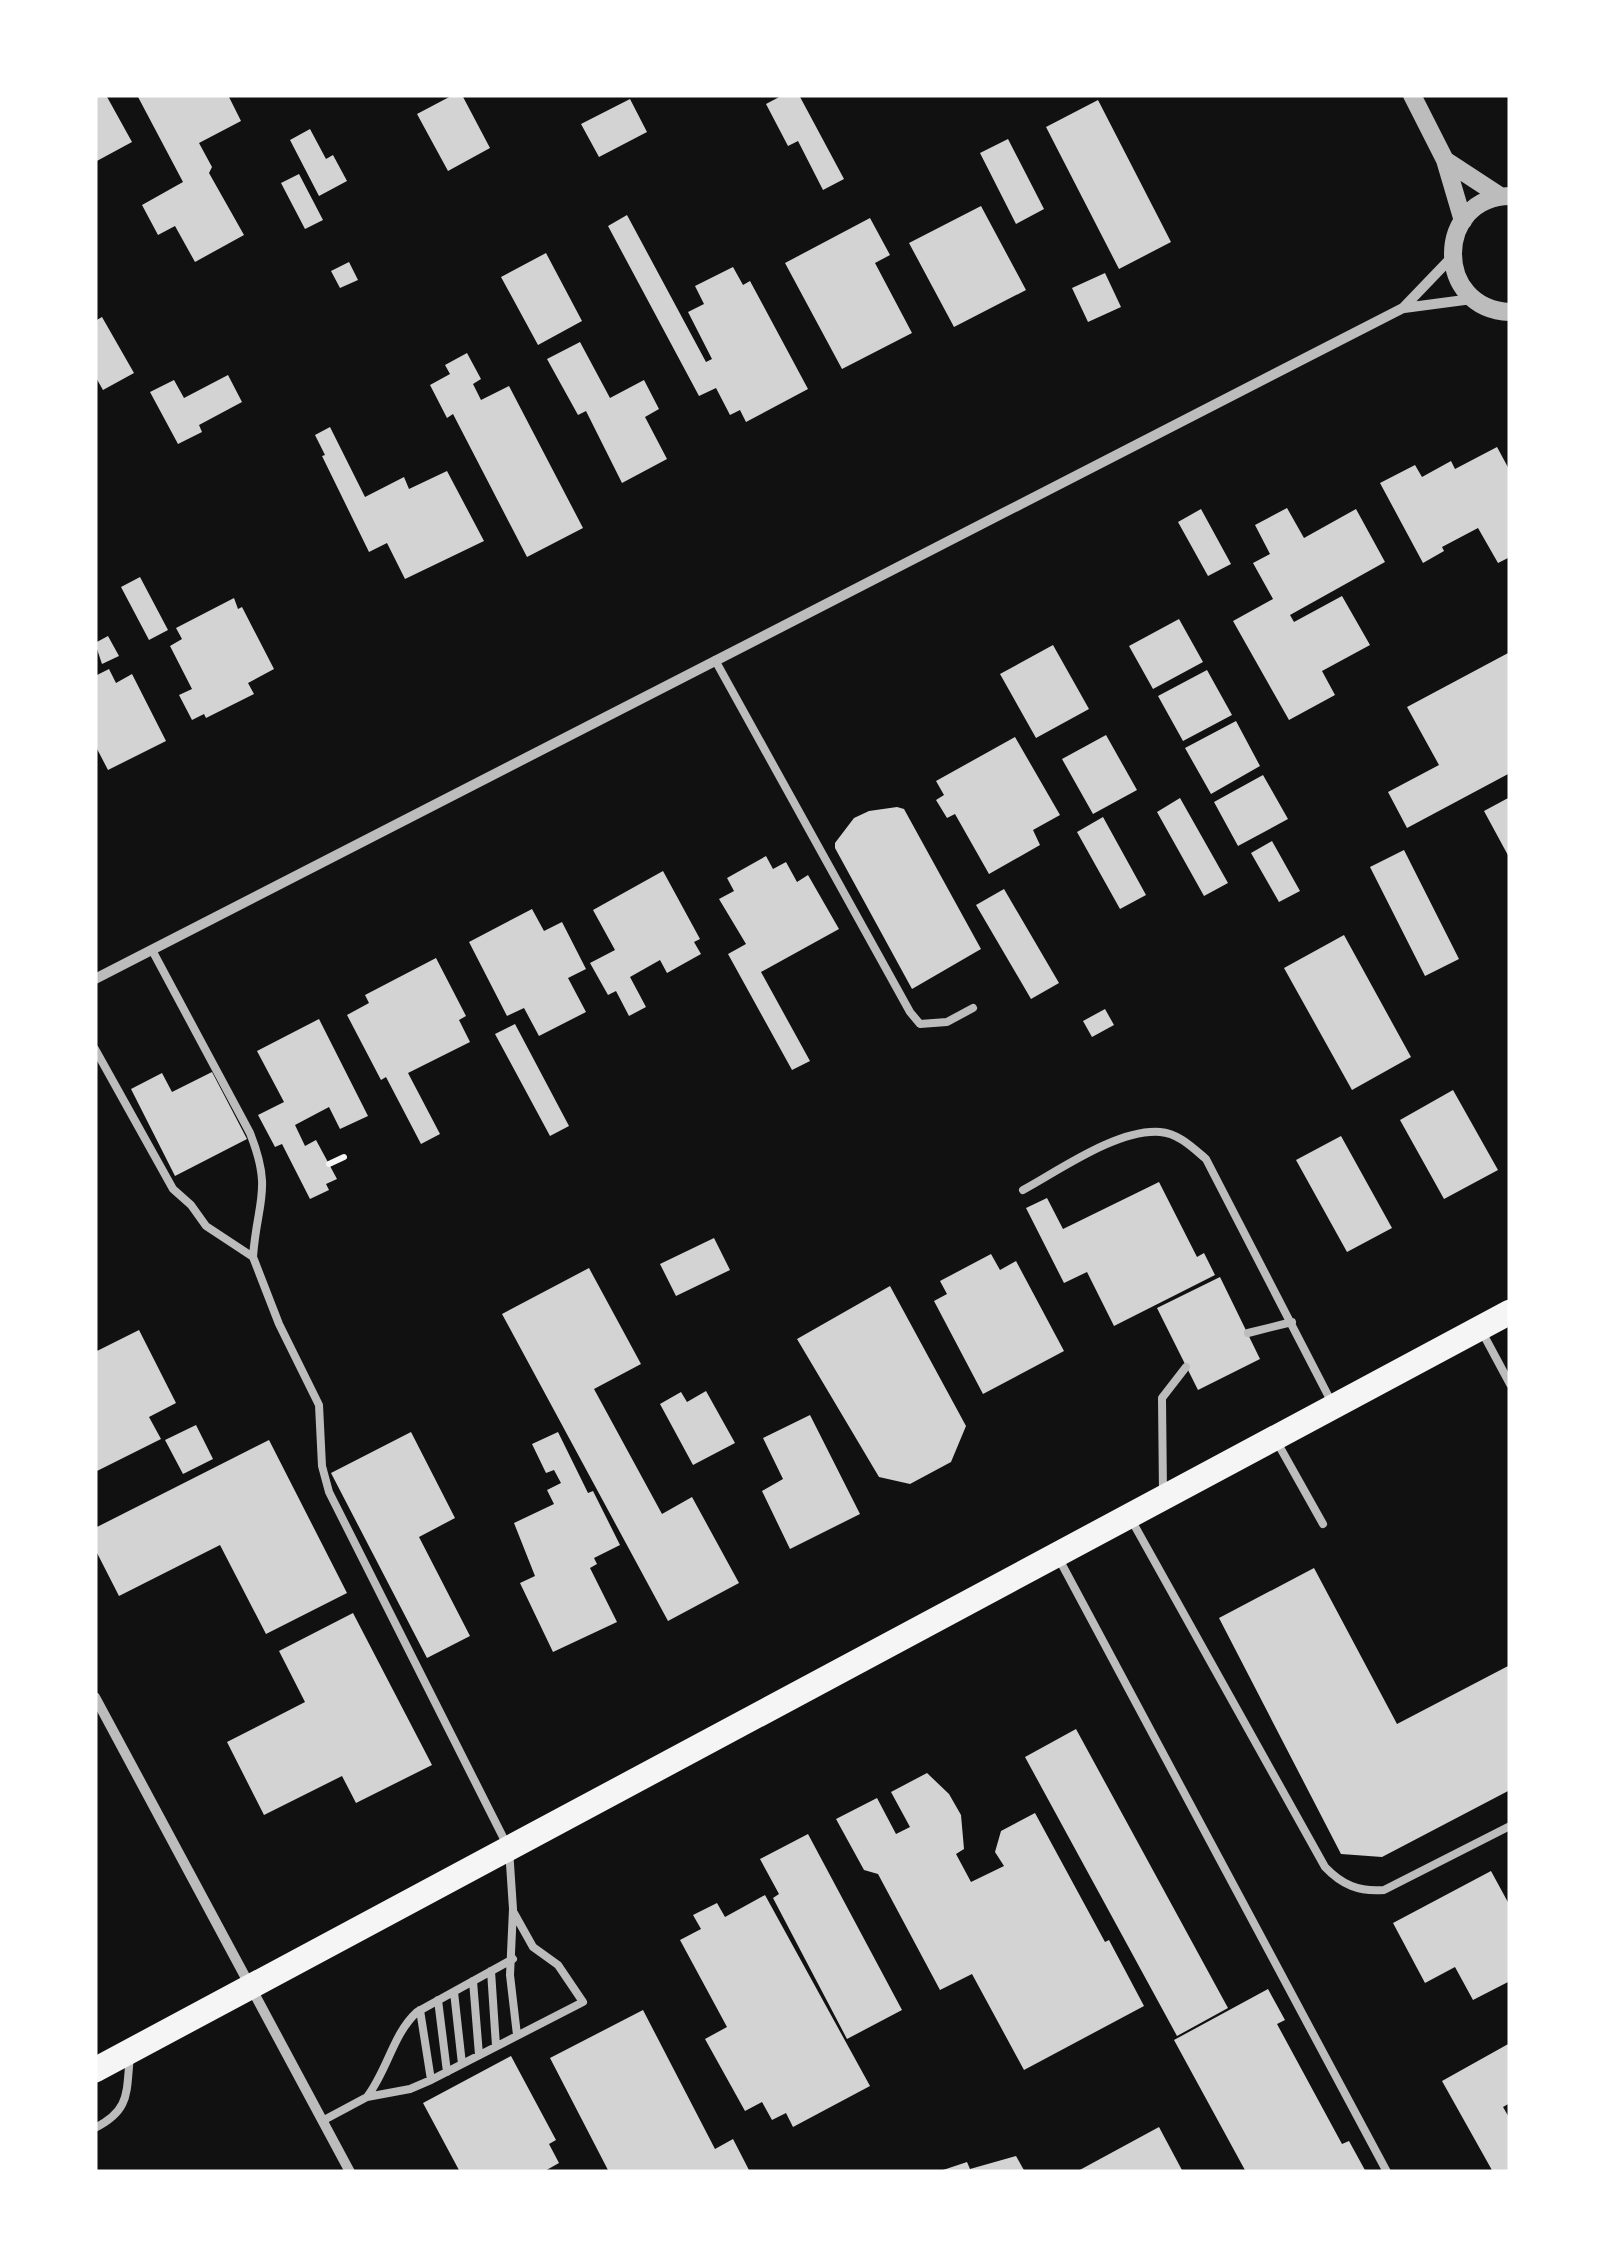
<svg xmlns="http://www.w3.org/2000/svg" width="1605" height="2267" font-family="Mulish,sans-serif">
<rect width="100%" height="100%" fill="#111"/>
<!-- building -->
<path fill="#d3d3d3" d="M97 95H106L132 142 95 162Z
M137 95H228L241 121 199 143 212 167 209 173 244 235 195 262 175 226 158 235 142 205 183 182Z
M453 95H462L490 148 448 171 417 114Z
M783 95H799L844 179 823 190 798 141 788 146 766 104Z
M630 99 647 132 599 157 581 124Z
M1098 100 1171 242 1119 269 1046 127Z
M310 129 326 159 333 155 347 181 319 196 290 140Z
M1008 139 1044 209 1016 224 980 153Z
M299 174 323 220 305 229 281 183Z
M981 206 1026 290 954 327 909 243Z
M627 215 706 362 712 359 688 312 704 304 695 286 733 267 743 285 750 281 808 389 746 422 740 410 730 415 716 388 699 396 608 226Z
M870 218 890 255 875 263 912 333 842 369 785 263Z
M546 253 582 321 538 345 501 277Z
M349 262 358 280 340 288 331 271Z
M1105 273 1121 307 1088 322 1072 288Z
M102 317 134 373 103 390 95 376V321Z
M580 342 610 398 644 380 659 409 645 417 667 459 622 483 586 411 578 415 547 359Z
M467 353 481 379 473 384 481 400 509 386 583 528 527 557 453 414 447 418 430 385 450 374 445 365Z
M228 375 242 402 199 425 202 432 178 444 150 392 174 380 184 398Z
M330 427 365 497 404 477 409 489 447 471 484 541 405 579 387 543 369 552 322 456 325 455 315 435Z
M1497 447 1510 471V557L1498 563 1478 528 1442 547 1444 551 1423 563 1380 483 1415 465 1422 477 1451 461 1455 469Z
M1287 508 1304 538 1356 509 1385 562 1290 615 1294 622 1342 596 1370 645 1322 671 1335 695 1289 720 1233 621 1273 599 1253 563 1270 554 1255 525Z
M1201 509 1231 564 1208 576 1178 522Z
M140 577 168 630 149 640 121 587Z
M234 598 238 609 242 607 274 669 248 683 254 694 206 718 204 714 192 720 179 695 192 689 170 646 182 639 176 628Z
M1179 619 1203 662 1153 689 1129 646Z
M108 636 119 656 102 664 95 643Z
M1053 645 1089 709 1036 738 1000 674Z
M1510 652V773L1407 828 1388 792 1439 765 1407 707Z
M109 669 116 683 132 674 166 741 108 770 95 745V676Z
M1207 670 1232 715 1183 741 1158 696Z
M1236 721 1260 766 1211 794 1185 748Z
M1106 735 1137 790 1093 814 1062 759Z
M1015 737 1060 815 1033 830 1040 845 989 874 955 814 947 818 936 800 944 795 936 781Z
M1263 775 1288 819 1238 846 1214 802Z
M1510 797V859L1484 811Z
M1180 798 1228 883 1204 896 1157 812Z
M897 807 904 809 981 949 912 989 835 848V843L854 818 869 811Z
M1103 817 1146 895 1120 909 1077 832Z
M1272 841 1300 891 1279 902 1251 853Z
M1404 850 1459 959 1425 976 1370 867Z
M766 856 773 869 786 862 797 882 808 875 839 929 761 972 810 1061 792 1070 728 954 746 944 719 899 734 891 727 878Z
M663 871 700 939 694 942 701 954 667 973 660 960 630 977 646 1007 629 1016 616 991 608 995 590 963 615 950 593 910Z
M1004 889 1059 983 1031 999 976 905Z
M532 909 544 931 562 922 586 969 568 978 586 1012 539 1036 524 1008 507 1016 469 942Z
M1344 935 1411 1057 1352 1090 1284 968Z
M436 958 466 1016 459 1020 470 1042 408 1073 440 1134 421 1144 386 1077 381 1080 347 1015 369 1003 365 995Z
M1105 1009 1114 1025 1092 1037 1083 1021Z
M319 1019 368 1116 340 1129 329 1107 295 1125 305 1146 316 1140 337 1179 326 1184 329 1190 310 1199 282 1144 275 1147 258 1115 284 1102 257 1051Z
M515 1024 569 1126 550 1136 495 1034Z
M212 1072 247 1139 175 1176 131 1089 162 1073 172 1092Z
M1453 1090 1498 1170 1444 1199 1400 1120Z
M1341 1136 1392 1228 1347 1252 1296 1160Z
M1159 1182 1197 1257 1204 1253 1215 1275 1114 1326 1087 1272 1064 1283 1026 1208 1047 1198 1063 1229Z
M714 1238 730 1270 676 1296 660 1264Z
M991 1254 1000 1270 1016 1261 1064 1351 983 1394 934 1301 947 1294 940 1281Z
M589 1268 641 1364 594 1389 662 1514 692 1497 739 1583 668 1621 502 1314Z
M1220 1277 1260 1359 1198 1390 1157 1308Z
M890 1286 966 1426 951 1462 910 1484 879 1477 797 1339Z
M139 1330 176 1403 149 1417 161 1439 95 1472V1352Z
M706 1391 735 1443 693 1465 660 1404 681 1392 687 1402Z
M810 1415 860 1514 790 1549 762 1491 783 1479 763 1438Z
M196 1425 213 1459 183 1474 165 1440Z
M411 1432 455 1518 419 1537 470 1636 427 1658 331 1473Z
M558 1432 588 1493 593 1491 620 1545 594 1558 597 1564 590 1568 617 1622 553 1652 520 1583 535 1576 514 1523 554 1504 547 1490 561 1483 554 1470 546 1473 532 1444Z
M269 1440 347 1593 266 1634 220 1545 119 1596 95 1549V1528Z
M1314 1568 1397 1724 1510 1665V1790L1382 1857 1341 1854 1219 1618Z
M353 1613 432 1765 356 1803 342 1776 264 1815 227 1742 305 1702 279 1651Z
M1076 1729 1228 2008 1177 2036 1025 1757Z
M927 1773 949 1794 961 1815 964 1849 956 1854 971 1882 1004 1866 995 1852 1001 1831 1035 1813 1105 1942 1109 1940 1144 2006 1024 2070 972 1974 940 1990 878 1874 864 1870 836 1819 877 1798 896 1834 910 1827 891 1792Z
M808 1834 902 2010 847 2039 773 1898 779 1894 760 1859Z
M1491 1871 1510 1906V1981L1473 2000 1455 1967 1425 1983 1393 1923Z
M765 1895 870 2086 793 2127 786 2113 772 2120 762 2102 745 2111 705 2039 727 2027 680 1940 701 1929 693 1915 717 1903 725 1917Z
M1268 1989 1285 2020 1277 2024 1342 2144 1349 2141 1366 2172H1246L1174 2040Z
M643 2010 715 2149 733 2139 750 2172H609L550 2058Z
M1510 2043V2103L1503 2107 1510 2119V2172H1493L1442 2081Z
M511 2056 556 2140 549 2144 559 2163 543 2172H460L423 2103Z
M1159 2127 1183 2172H1076Z
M1016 2156 1025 2172H937L967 2162 970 2169Z"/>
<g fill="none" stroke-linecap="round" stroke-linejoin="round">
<!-- path -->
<path stroke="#f5f5f5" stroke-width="6" d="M329 1164 344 1157"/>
<!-- service -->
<path stroke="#bcbcbc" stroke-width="8" d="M715 660 910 1012 920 1024 947 1022 973 1008
M152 950 250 1133C273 1191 257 1201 253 1257
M95 1049 173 1189 191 1205 206 1226 253 1257 279 1324 319 1405 322 1466 329 1492 509 1849 513 1909 510 1975 517 2035
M1023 1190C1060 1170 1117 1129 1160 1132 1178 1133 1193 1148 1206 1159L1332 1403
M1481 1330 1510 1384
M1248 1333 1292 1322
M1277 1442 1323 1524
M1163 1494 1162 1398 1186 1367
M1132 1521 1325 1867C1342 1885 1359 1892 1384 1890L1510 1826
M1059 1559 1387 2172
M491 1971 496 2046
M473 1981 479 2055
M454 1992 462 2064
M438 2000 447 2072
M420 2010 431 2080 583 2002 558 1965 533 1947 514 1913
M367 2097C388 2069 393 2034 417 2012L513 1959
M324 2120 367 2097 410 2089 431 2080
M95 2128C131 2110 126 2092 130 2056"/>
<!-- minor -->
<path stroke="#bcbcbc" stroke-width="10" d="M1404 308 1472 299
M95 979 1403 308 1452 257
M95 1697 350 2172"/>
<!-- tertiary -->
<path stroke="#bcbcbc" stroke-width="18" d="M1412 95 1445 160 1463 221
M1445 160 1500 196
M1510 196C1435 197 1433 309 1510 312"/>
<!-- primary -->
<path stroke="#f5f5f5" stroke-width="25" d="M95 2070 1510 1312"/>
</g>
<!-- border -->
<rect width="1605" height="2267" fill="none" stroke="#ffffff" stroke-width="195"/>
</svg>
